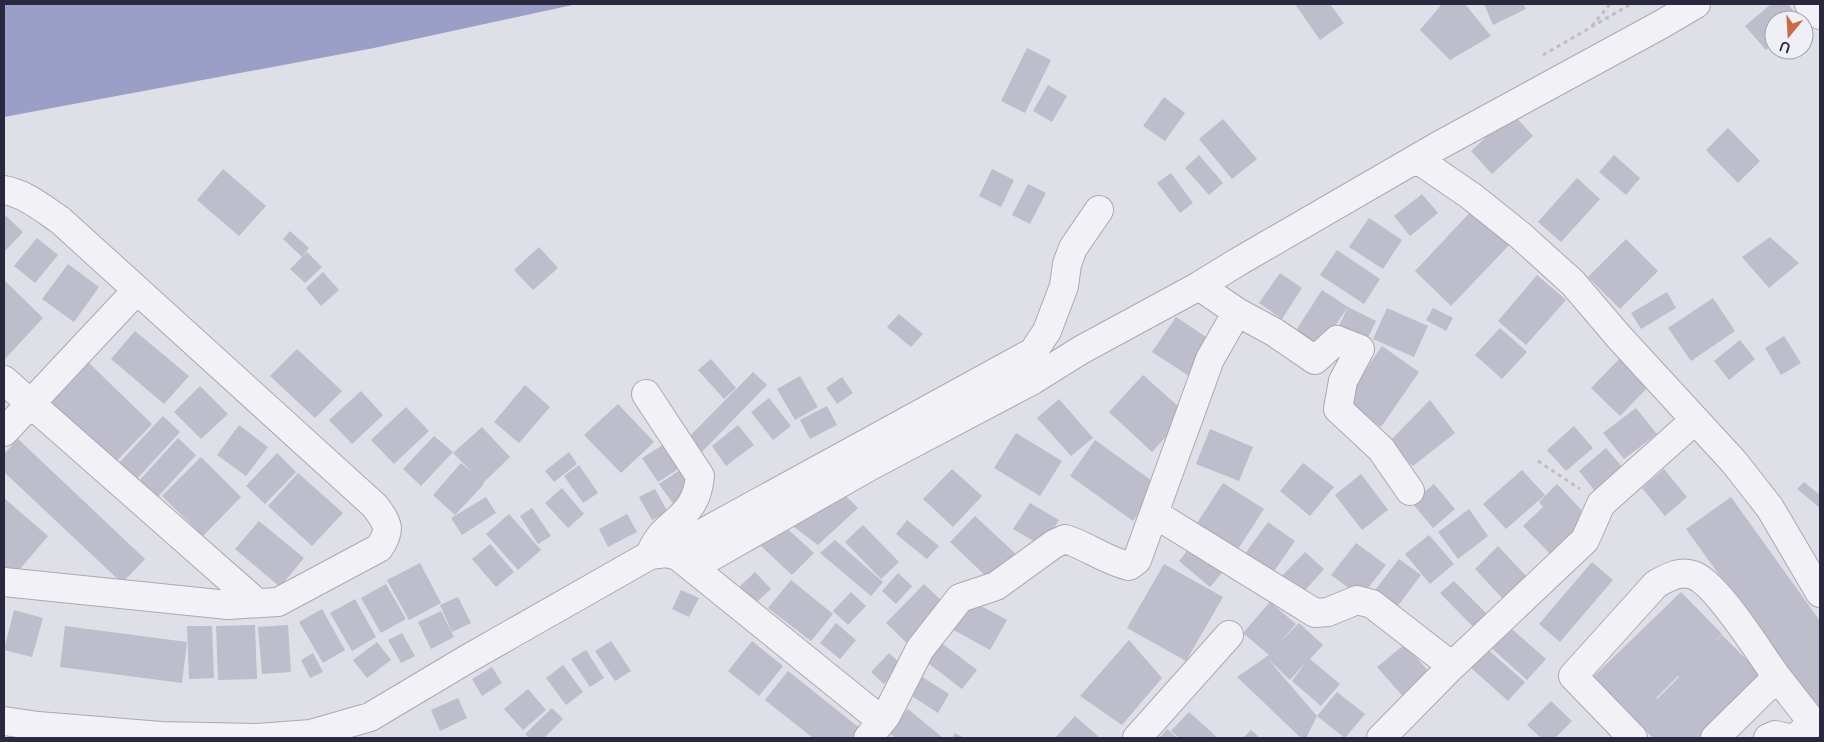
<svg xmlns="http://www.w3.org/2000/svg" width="1824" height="742" font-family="'Varela Round',sans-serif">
<rect width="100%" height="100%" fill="#dfdfe8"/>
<!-- water -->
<path fill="#9b9ec7" d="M4 4H577L374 48 4 117Z"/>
<!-- building -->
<path fill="#bdbdcb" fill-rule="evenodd" d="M1295 4H1330L1344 23 1320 40Z
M1442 4H1465L1491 36 1450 60 1420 30Z
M1484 4H1523L1526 9 1493 25Z
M1771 4H1788L1801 20H1774V43L1766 50 1745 26Z
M1027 48 1051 60 1025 113 1001 101Z
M1048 85 1067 96 1052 122 1033 111Z
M1164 97 1185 113 1165 141 1143 126Z
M1512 113 1533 136 1492 174 1471 151Z
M1223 119 1257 159 1232 179 1199 139Z
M1728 128 1760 161 1738 183 1706 150Z
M1199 155 1223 183 1209 195 1185 168Z
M1614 155 1640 178 1626 195 1599 172Z
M223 169 266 206 239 236 197 200Z
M992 169 1014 180 1001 207 979 196Z
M1171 173 1193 203 1180 213 1157 183Z
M1577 178 1600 199 1561 242 1538 222Z
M1028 184 1046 193 1030 224 1012 215Z
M1422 194 1438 213 1410 236 1394 216Z
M1477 205 1514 240 1451 306 1415 271Z
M4 214 23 232 4 252Z
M1369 218 1402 240 1383 269 1349 247Z
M290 231 309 248 302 257 283 239Z
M1770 237 1799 263 1769 288 1742 257Z
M37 238 58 255 35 283 14 266Z
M1626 239 1658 271 1620 309 1588 277Z
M539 247 558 268 533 290 514 270Z
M1337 250 1380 279 1364 304 1320 275Z
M307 252 322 267 305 283 290 269Z
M68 264 99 287 74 322 42 299Z
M323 272 339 290 321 306 306 288Z
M1280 273 1302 288 1282 319 1259 303Z
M1537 275 1566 300 1526 345 1498 321Z
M4 280 43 318 4 360Z
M1322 290 1348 307 1317 352 1293 335Z
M1667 292 1676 308 1641 329 1631 313Z
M1713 298 1735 331 1691 361 1668 328Z
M1348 307 1376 321 1365 344 1337 330Z
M1387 308 1428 326 1414 357 1373 339Z
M1433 308 1453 318 1446 331 1426 320Z
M899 314 923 334 911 347 887 327Z
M1176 317 1212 341 1189 376 1152 352Z
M1500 328 1527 352 1502 379 1475 355Z
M135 331 189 376 164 404 111 359Z
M1784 336 1801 363 1781 375 1765 348Z
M1740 340 1755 359 1729 380 1714 361Z
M1382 346 1419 372 1381 427 1343 402Z
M297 349 342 391 315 418 270 376Z
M1623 355 1652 383 1620 416 1591 388Z
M711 359 736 388 724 399 698 370Z
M89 363 152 424 111 467 47 407Z
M753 372 767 385 698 456 684 442Z
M1143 375 1187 414 1152 452 1109 412Z
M800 376 818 407 795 420 777 389Z
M842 377 853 393 837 404 826 388Z
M525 385 550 407 519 443 494 422Z
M200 386 228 414 201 439 174 412Z
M361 391 383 415 352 444 329 420Z
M769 398 791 426 773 440 751 412Z
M1059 399 1093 438 1071 456 1037 418Z
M1430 400 1455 433 1413 466 1388 443Z
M618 404 654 442 621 473 584 435Z
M827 406 837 425 810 439 800 420Z
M406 407 429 431 394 464 371 440Z
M1636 408 1657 434 1624 459 1603 433Z
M163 416 180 432 135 481 118 464Z
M239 425 268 447 246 476 217 455Z
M738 425 754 445 726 466 712 446Z
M1574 426 1593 448 1566 471 1547 450Z
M482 427 510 457 483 483 484 484 455 515 433 495 461 463 473 473 453 453Z
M1210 429 1253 447 1239 481 1196 464Z
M1016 433 1062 461 1040 496 994 468Z
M434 436 453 452 421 486 403 469Z
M178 438 196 455 156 499 138 482Z
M674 438 689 462 658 482 642 458Z
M18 439 145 559 122 583 4 472V454Z
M1095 440 1159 486 1133 521 1070 476Z
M1606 448 1623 468 1595 491 1579 471Z
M569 452 577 464 554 482 545 471Z
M277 453 296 472 265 504 246 486Z
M201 457 241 497 203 536 162 496Z
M1303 463 1334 487 1310 516 1280 491Z
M579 465 598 493 583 503 564 476Z
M686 466 692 493 674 505 659 484Z
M952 469 982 496 953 527 923 499Z
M1664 469 1687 497 1665 516 1642 488Z
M1522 470 1545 495 1506 529 1483 504Z
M298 473 343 513 312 546 268 506Z
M1361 474 1388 510 1362 530 1335 495Z
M827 477 858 508 818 545 774 512Z
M1804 482 1820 495V508L1797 489Z
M1223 483 1264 509 1231 560 1190 534Z
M1434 484 1455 509 1433 528 1412 503Z
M1557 484 1587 516 1555 559 1523 526 1543 507 1539 502Z
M562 488 584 514 568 528 545 503Z
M655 489 668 512 652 520 639 497Z
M486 497 496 513 462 535 451 518Z
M1731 497 1820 621V714L1686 529Z
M4 498 48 536 14 576 4 567Z
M1030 503 1059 520 1042 546 1013 529Z
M532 508 551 536 538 544 520 516Z
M1469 509 1488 536 1458 559 1438 532Z
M509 514 541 550 518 570 486 534Z
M627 514 637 532 608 547 599 529Z
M975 516 1018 556 993 583 950 542Z
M907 520 939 546 927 559 896 534Z
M259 521 304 558 280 587 235 549Z
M1268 522 1295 541 1270 577 1242 558Z
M782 524 814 553 792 575 761 546Z
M863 525 899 562 881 579 845 542Z
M1429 535 1454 564 1430 584 1405 554Z
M835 540 883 582 871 596 820 553Z
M1195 541 1227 567 1210 587 1179 561Z
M1356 543 1386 565 1361 597 1331 575Z
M490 544 514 572 496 587 472 559Z
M1498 546 1528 578 1504 600 1475 569Z
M1305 552 1324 569 1301 595 1281 577Z
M1399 559 1421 575 1391 615 1369 598Z
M1592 562 1613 580 1560 642 1539 624Z
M420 563 441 603 409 620 387 580Z
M1164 564 1223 597 1186 661 1127 628Z
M755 572 771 589 750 608 734 592Z
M898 573 912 586 896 604 882 591Z
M791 580 833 614 811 641 768 608Z
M1454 581 1495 622 1481 635 1440 593Z
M386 584 406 619 381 633 361 598Z
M924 584 949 608 911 647 886 623Z
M681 590 699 598 689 617 672 609Z
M851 592 866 606 848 625 833 611Z
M1681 592 1722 634 1712 644 1722 635 1764 677 1700 738H1653L1593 677ZM1678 676 1679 677 1657 699 1656 698Z
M458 597 471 623 452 632 440 605Z
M966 598 1007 620 990 650 950 628Z
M355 599 376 637 352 651 330 613Z
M1270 602 1296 624 1278 644 1299 623 1323 645 1310 659 1340 684 1321 706 1292 681 1306 662 1290 680 1267 658 1317 716 1337 692 1365 714 1345 738 1317 716 1306 738H1301L1237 677 1269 655 1243 633Z
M322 609 345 650 323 663 299 622Z
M14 610 43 618 32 657 4 650Z
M441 611 454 637 431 649 418 622Z
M836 623 856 640 840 659 820 643Z
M1506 624 1546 659 1527 680 1488 645Z
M255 625 257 679 218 680 216 626Z
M288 625 291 672 262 674 258 627Z
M65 626 187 642 182 683 60 667Z
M187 626H212L214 678 189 679Z
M402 633 415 656 401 663 388 640Z
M1129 640 1162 678 1122 725 1080 696Z
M611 641 631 671 615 681 595 651Z
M752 641 783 666 759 696 728 671Z
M939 641 977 670 962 689 924 660Z
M377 642 391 660 367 678 353 660Z
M1405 644 1434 678 1407 701 1377 667Z
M1486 648 1525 682 1508 701 1469 666Z
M586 650 604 678 590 687 571 659Z
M313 653 323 672 310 678 301 660Z
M889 653 902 665 884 684 871 672Z
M563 665 583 692 566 705 546 678Z
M492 667 502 683 482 696 472 679Z
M788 671 867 734 864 738H813L765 700Z
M913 671 949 694 938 713 901 689Z
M528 689 546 710 523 730 504 709Z
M458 698 467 718 440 731 431 710Z
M1551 701 1572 721 1555 738H1541L1527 725Z
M552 708 563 719 544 738H529L525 734Z
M908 709 943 738H896L889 733Z
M1189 712 1218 738H1179L1171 731Z
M1075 716 1100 738H1055Z
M1167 729 1177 738H1159Z
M1251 730 1260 738H1243Z
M955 733 964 738H952Z"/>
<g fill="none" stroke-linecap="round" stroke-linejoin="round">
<!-- minor casing -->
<g stroke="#a9a8b5" stroke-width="30">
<path id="minor" d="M1809 4 1820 15
M1417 159 1471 196 1521 236 1573 283 1619 337 1734 462 1770 508 1820 593
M4 190C26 194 42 208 60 220L375 506C388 524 392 529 379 548L278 602 228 605 4 582
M1199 286 1237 312 1274 332 1315 360 1337 340 1360 349 1343 381 1338 409 1381 449 1410 491
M4 380 257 603
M646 394 700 476C699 486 697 495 692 503 680 524 659 528 650 555
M4 432 137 290
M1155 514 1315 613 1328 612 1357 600 1372 604 1452 666 1585 540 1601 504 1695 420
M666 553 1033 352 1047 331 1064 286 1067 264 1073 248 1099 210
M678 556 882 721
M1777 677 1813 723 1795 738
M4 721 38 726 161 736 257 738 311 734 370 717 469 658 650 555 666 553 697 560 709 558 872 465 1033 380 1081 350 1199 286 1236 263 1438 146 1662 24 1696 4
M868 738 886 716 920 649 960 598 996 586 1054 544 1065 539C1088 546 1106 561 1129 566L1137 560 1210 359 1237 312
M1137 738 1229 635
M1381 738 1452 666
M1633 738 1573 676 1656 584C1667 578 1680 570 1693 575 1717 583 1760 654 1777 677L1715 738
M1768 738 1775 735 1788 738"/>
</g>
<!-- path -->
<path stroke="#bebdc6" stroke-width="3" stroke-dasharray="4 4" stroke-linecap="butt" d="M1592 26 1610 4
M1543 55 1631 4
M1538 461 1580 489"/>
<!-- minor -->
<use href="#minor" stroke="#f2f2f6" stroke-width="28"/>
</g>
<!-- border -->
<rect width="1824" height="742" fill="none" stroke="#2a283f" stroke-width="10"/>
<!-- north arrow -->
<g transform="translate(1789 35) rotate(198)"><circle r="24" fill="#efeff6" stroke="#a09fad"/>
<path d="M0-4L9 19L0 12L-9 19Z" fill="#ca6a47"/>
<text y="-8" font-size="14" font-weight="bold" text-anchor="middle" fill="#2a283f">U</text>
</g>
</svg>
